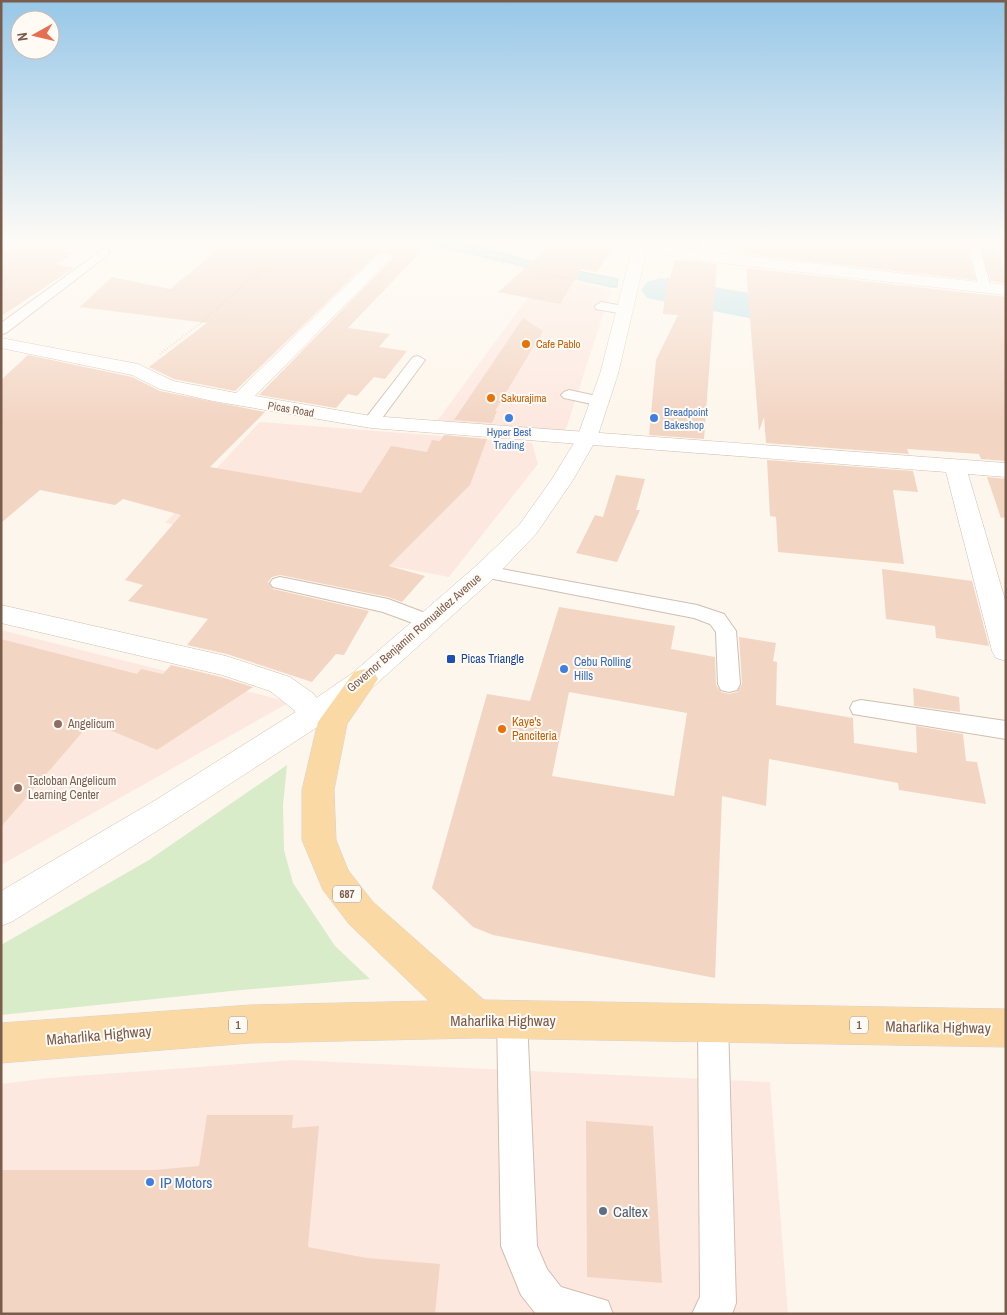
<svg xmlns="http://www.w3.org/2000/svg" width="1007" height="1315" font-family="'Archivo Narrow',sans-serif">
<rect width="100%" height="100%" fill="#fdf6ec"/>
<!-- commercial -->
<path fill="#fde8e0" d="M543 276 611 290 565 432H516L438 420Z
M260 422 532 443 538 464 449 577 165 523Z
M1 630 290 702 1 865Z
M293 1060 770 1082 788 1314H1V1084L49 1078Z"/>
<!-- green -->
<path fill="#d8ecc9" d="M287 765 283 805 284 850 293 883 335 946 370 979 241 990 1 1015V945L149 860Z"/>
<!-- water -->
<path fill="#bfe3e8" stroke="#a5d3da" d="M409 239H447L538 263 618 279 617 287H611Z"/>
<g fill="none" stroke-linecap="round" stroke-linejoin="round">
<!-- river -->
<path fill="#bfe3e8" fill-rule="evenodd" d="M661 278 855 311 861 320 855 329 840 332 779 324 647 298 641 290 647 282Z"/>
</g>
<!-- building -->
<path fill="#f3d5c3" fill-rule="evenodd" d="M259 239H433L348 328 390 334 379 347 407 351 385 379 374 377 357 396 348 394 336 408 259 395 392 259V256L384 251 377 254 235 391 174 379 149 367 207 323 80 307 112 277 170 289 227 242 254 244Z
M558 239 615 245 597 272 581 269 560 304 498 292Z
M744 239H928L965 243 975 280 745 254Z
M18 243 75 253 56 264 74 268 1 316V252Z
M981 244 992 245 995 252 1001 253 1005 283 991 281Z
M675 260 717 264 704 439 649 435 656 360 678 315 663 314 667 277 670 278Z
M746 268 1006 297V461L981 459 979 454 907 449 909 454 766 443 764 417 759 431Z
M523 318 543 331 495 411H497L492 423 454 420Z
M28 355 132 377 160 391 265 412 210 467 361 493 391 446 427 452 432 440 440 441 444 435 487 439 470 485 389 566 425 576 402 602 388 597 280 575 272 577 268 582 273 589 369 611 344 655 336 654 312 682 227 654 187 645 208 619 128 601 143 585 125 580 181 515 123 499 115 505 40 490 1 523V380Z
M767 460 913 471 918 492 893 490 904 564 778 552 776 517 770 516Z
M616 475 645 479 636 510H640L617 562 576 553 595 515 603 517Z
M987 477 1006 479V517L1001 518Z
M882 569 972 581 989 646 936 638 935 626 886 619Z
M559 607 675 626 671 649 715 657 716 685 721 692 729 694 737 692 742 684 739 637 776 643 773 661 777 662 776 705 853 718 854 743 917 753 916 726 963 734 966 761 977 762 986 804 899 790 898 783 769 759 766 806 722 796 715 978 493 935 473 927 432 888 487 694 530 701ZM569 692 687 713 674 796 552 776Z
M1 639 137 674 141 669 163 674 171 665 221 677 253 687 157 750 91 722 1 827Z
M913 688 959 697 960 712 914 706Z
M207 1115H293L292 1128 319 1126 308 1247 367 1258 440 1264 435 1314H1V1170H154L199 1166Z
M586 1121 653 1126 662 1283 587 1277Z"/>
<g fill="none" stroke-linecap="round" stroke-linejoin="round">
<!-- lane casing -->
<g stroke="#d1beb0" stroke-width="2">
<path id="lane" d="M699 239H711L706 256 700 260 694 256Z
M966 239H978L991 288 989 291H981L979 288Z
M105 248 109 250V254L6 333 1 334V323Z
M601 302 629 307 631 310 624 314 596 309 595 306Z
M418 356 425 360 377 425H365L363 422 365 419 413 357Z
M569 390 606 398 609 401 601 406 564 398 561 395 564 392Z
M485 566 697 605 724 614 736 631 740 684 737 690 729 692 721 690 718 684 716 632 710 624 694 618 478 576 475 572 478 568Z
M280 577 388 599 436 617 439 622 436 627 429 629 383 612 273 587 270 583 273 579Z
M861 700 1006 721V739L853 714 850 708 853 702Z
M512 1004 523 1009 527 1019 537 1246 547 1269 561 1287 608 1301 613 1314H536L521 1295 501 1246 497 1019 501 1009Z
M713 1007 724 1012 728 1022 736 1303 732 1314H692L700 1297 698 1022 702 1012Z"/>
</g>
<!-- street casing -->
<g stroke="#d1beb0" stroke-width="1">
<path id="street" d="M383 253 391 258 388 261 255 396 371 416 1006 463V477L968 474 1006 603V661L996 658 992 651 946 472 371 428 213 401 160 389 132 375 1 348V338L138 364 173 381 236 393 378 255Z
M1 605 226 656 290 677 314 694 327 716 322 724 312 727 302 724 294 710 270 691 222 675 1 623Z"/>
</g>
<!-- secondary casing -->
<g stroke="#d6c0b0" stroke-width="1">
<path id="secondary" d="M617 239H649L685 249 1006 285V295L685 259 647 249 618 374 597 438 573 480 536 534 494 578 374 686 322 724 176 819 13 921 1 926V891L154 801 302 708 354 672 476 566 520 524 552 479 577 438 600 374 633 246 619 242Z"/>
</g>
<!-- primary casing -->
<g stroke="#dad1cd" stroke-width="1">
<path id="primary" d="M364 669 374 672 378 679 347 724 334 790 336 840 348 870 373 902 484 1000 1006 1009V1047L476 1038 250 1043 1 1063V1023L250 1005 429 1001 349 924 323 890 302 840V790L318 722 354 672Z"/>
</g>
<!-- path -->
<path stroke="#d9b8a5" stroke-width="2" stroke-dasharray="0.5 2.5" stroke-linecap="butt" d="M400 239 591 284
M160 354 202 322 270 262"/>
<!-- lane -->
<use href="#lane" fill="#fff" fill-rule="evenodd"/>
<!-- street -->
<use href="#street" fill="#fff" fill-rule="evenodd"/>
<!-- secondary -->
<use href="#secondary" fill="#fff" fill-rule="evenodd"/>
<!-- primary -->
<use href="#primary" fill="#fbd9a5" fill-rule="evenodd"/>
</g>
<!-- sky -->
<linearGradient id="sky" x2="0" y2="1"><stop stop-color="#97c7e8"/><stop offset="0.57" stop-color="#fefbf6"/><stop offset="1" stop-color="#fefbf6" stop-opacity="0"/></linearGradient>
<rect width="1007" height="423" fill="url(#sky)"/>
<!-- markers -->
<g fill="#e8710a" stroke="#fffaf3" stroke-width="2">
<circle cx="526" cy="344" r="5"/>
<circle cx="491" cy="398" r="5"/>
<circle cx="502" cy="729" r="5"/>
</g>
<g fill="#3f7fe0" stroke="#fffaf3" stroke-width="2">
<circle cx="509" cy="418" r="5"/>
<circle cx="654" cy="418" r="5"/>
<circle cx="564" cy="669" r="5"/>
<circle cx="150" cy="1182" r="5"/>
</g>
<rect fill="#1a4fb4" stroke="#fffaf3" stroke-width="2" x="446" y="654" width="10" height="10" rx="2.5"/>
<g fill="#8d6e63" stroke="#fffaf3" stroke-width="2">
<circle cx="58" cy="724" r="5"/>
<circle cx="18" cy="788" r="5"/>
</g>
<circle fill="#5c6f8a" stroke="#fffaf3" stroke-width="2" cx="603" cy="1211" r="5"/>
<g text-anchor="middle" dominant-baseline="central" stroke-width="4" stroke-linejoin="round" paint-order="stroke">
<!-- far-food labels -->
<g font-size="11" fill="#c56008" stroke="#fffaf3" text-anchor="start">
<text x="536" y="344">Cafe Pablo</text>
<text x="501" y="398">Sakurajima</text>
</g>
<!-- far-street labels -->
<g font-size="11" fill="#7a5c4d" stroke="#fffaf3">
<text transform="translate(291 409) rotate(10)">Picas Road</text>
</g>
<!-- far-shop labels -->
<g font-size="11" fill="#366cbe" stroke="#fffaf3" text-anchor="start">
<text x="664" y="412">Breadpoint<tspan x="664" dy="13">Bakeshop</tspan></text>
<text x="509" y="432" text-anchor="middle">Hyper Best<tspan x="509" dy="13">Trading</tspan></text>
</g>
<!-- shield labels -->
<g fill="#fffaf3" stroke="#a28b7f" stroke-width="1">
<rect x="333" y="885.5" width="28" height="17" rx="4"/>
<rect x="229" y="1016.5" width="18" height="17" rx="4"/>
<rect x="850" y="1016.5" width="18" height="17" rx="4"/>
</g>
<g font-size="11" font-weight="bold" fill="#7a5c4d">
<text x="347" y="894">687</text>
<text x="238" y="1025">1</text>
<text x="859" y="1025">1</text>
</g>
<!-- street labels -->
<g font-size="12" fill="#7a5c4d" stroke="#fffaf3">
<text transform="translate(414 633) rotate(-41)">Governor Benjamin Romualdez Avenue</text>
</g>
<!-- transit labels -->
<g font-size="12" fill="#164399" stroke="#fffaf3" text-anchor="start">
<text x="461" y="659">Picas Triangle</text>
</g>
<!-- shop labels -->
<g font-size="12" fill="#366cbe" stroke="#fffaf3" text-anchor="start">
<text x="574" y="662">Cebu Rolling<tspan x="574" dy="14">Hills</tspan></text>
</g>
<!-- food labels -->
<g font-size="12" fill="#c56008" stroke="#fffaf3" text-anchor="start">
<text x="512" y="722">Kaye's<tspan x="512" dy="14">Panciteria</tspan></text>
</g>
<!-- education labels -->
<g font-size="12" fill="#785e54" stroke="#fffaf3" text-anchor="start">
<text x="68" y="724">Angelicum</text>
<text x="28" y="781">Tacloban Angelicum<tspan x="28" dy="14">Learning Center</tspan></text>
</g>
<!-- near-street labels -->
<g font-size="15" fill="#7a5c4d" stroke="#fffaf3">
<text x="503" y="1020">Maharlika Highway</text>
<text transform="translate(938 1027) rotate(1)">Maharlika Highway</text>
<text transform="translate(99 1035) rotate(-5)">Maharlika Highway</text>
</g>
<!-- near-shop labels -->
<g font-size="15" fill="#366cbe" stroke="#fffaf3" text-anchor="start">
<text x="160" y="1182">IP Motors</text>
</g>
<!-- near-service labels -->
<g font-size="15" fill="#4e5e75" stroke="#fffaf3" text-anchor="start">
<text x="613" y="1211">Caltex</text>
</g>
</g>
<!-- border -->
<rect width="1007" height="1315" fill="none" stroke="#7a5c4d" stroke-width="5"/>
<!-- north arrow -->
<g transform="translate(35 35) rotate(262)"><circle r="24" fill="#fffaf3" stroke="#cabbb1"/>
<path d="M0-4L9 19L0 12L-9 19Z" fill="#e76f51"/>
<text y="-8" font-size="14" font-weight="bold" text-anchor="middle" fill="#7a5c4d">N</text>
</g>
</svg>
